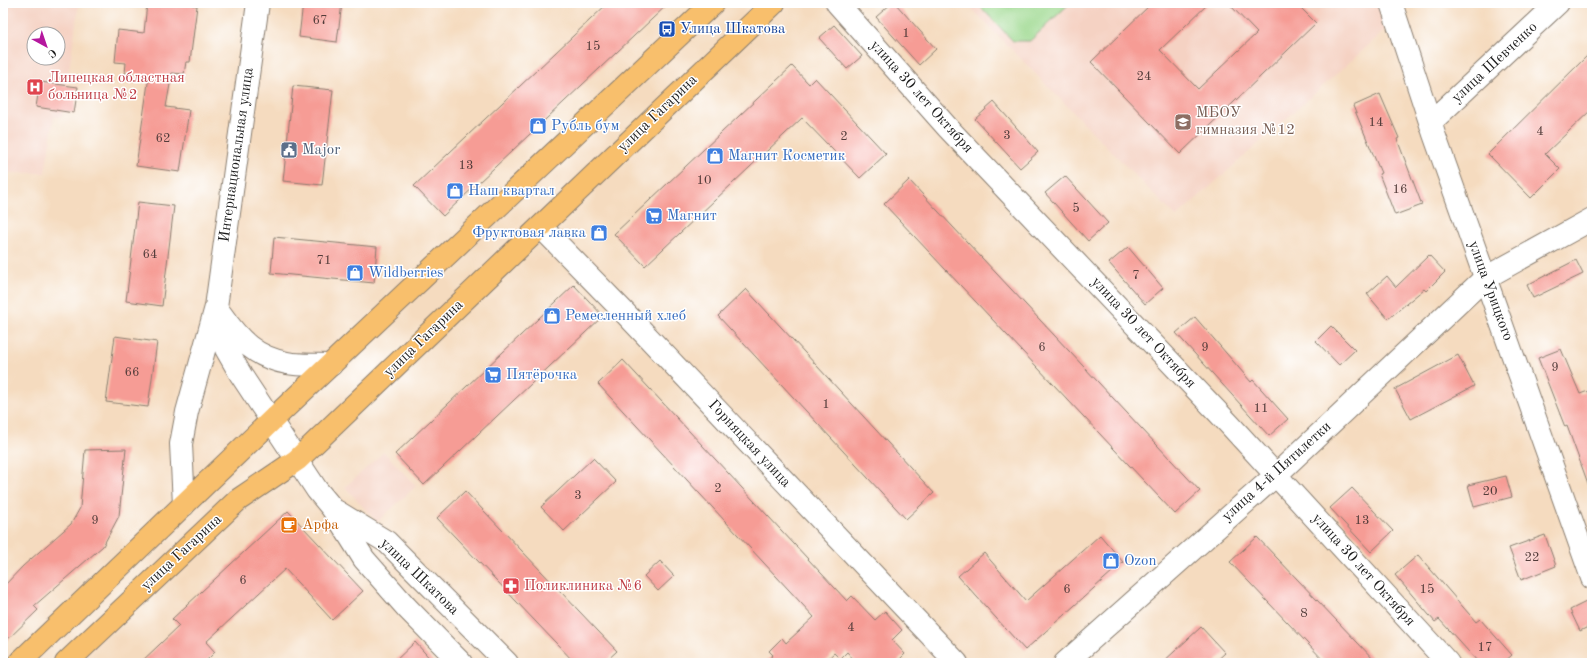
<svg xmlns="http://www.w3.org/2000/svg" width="1595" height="666" font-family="'Old Standard TT',serif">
<rect width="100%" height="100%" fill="#fff"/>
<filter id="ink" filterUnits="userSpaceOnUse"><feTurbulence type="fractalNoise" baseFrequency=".025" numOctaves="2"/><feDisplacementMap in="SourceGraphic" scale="8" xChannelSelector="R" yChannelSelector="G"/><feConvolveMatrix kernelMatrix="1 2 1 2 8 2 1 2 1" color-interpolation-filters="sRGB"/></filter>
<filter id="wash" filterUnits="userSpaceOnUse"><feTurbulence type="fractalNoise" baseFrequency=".012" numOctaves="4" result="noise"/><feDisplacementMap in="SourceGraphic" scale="16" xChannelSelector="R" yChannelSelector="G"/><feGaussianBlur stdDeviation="0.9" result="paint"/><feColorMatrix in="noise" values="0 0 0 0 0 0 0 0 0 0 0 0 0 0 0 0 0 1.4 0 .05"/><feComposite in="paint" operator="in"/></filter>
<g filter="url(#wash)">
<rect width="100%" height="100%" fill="#f5dbbf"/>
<!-- built -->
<path fill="#f5d2c3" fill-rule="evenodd" d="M3 3H79L62 117H54L45 173H3ZM34 34H58V58H34Z
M966 3H1381L1389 27 1176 217Z
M384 452 416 486 377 522 345 487Z"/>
<!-- green -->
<path fill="#9bd88d" stroke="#5c7a54" d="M977 3H1070L1030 41H1013Z"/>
<g id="blocks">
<!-- building -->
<path fill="#f69c95" d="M147 3H192V5L197 6 190 62H186L184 74 172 73 166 107 189 110 180 172 136 166 149 76 125 73 126 63 115 62 118 30 144 33Z
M303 3H342L337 42 299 37Z
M608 3H669L443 216 414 186Z
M892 3H895L936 49 919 65 876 17Z
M1152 3H1209L1160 50 1198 89 1257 33 1228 3H1296L1316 23 1180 154 1091 62Z
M834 25 862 56 847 69 819 38Z
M1592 51V109L1545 154 1560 169 1531 198 1488 154Z
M792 66 809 84 815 78 886 154 860 178 802 118 645 266 614 234Z
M40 82 78 87 74 113 36 107Z
M293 86 333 90 322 185 283 181Z
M1380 94 1399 138 1397 139 1422 205 1395 215 1379 174 1381 173 1353 106Z
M994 102 1038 152 1020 168 975 119Z
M1065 176 1108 223 1088 241 1045 193Z
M909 180 1200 491 1175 514 884 204Z
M138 202 174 206 162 306 126 301Z
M274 237 377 247 374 283 271 273Z
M1128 247 1163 288 1145 304 1109 263Z
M1429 255 1445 272 1426 291 1424 289 1388 319 1367 294 1387 276 1396 287Z
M1576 260 1583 274 1533 298 1527 285Z
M574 285 603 316 424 485 395 454Z
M746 289 934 493 906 519 718 316Z
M1195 317 1251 382 1253 380 1288 419 1269 436 1176 333Z
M1331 326 1355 350 1339 365 1316 341Z
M115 336 157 342 148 407 106 402Z
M1561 349 1580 394 1588 391 1592 400V489H1590L1567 426 1565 427 1538 358Z
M1458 355 1474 386 1411 419 1395 389Z
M623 360 847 601 852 596 875 620 885 611 902 630 892 640 905 654 896 663H857L847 652 840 659 834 653 823 663H764L773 655 769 651 782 638 786 643 814 617 598 384Z
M126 449 119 516 103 546 34 606 38 610 3 644V587L23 566 71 524 80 508 85 450Z
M593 458 616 482 564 531 541 507Z
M1506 476 1512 497 1474 507 1468 485Z
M1352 488 1393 531 1371 552 1330 508Z
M465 491 617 651 604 663H575L437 518Z
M288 511 363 591 332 620 285 569 206 642 215 652 204 663H140L179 626 172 619Z
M1100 535 1123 562 1025 650 958 576 984 553 1026 601Z
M1545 535 1556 566 1521 580 1509 548Z
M1257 537 1377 663H1326L1230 562Z
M1418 555 1476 622 1480 619 1512 655 1503 663H1479L1439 619 1435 622 1395 575Z
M660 561 674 576 658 591 644 576Z
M1592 599V625L1580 631 1570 610Z
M1201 627 1225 653 1214 663H1162Z
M415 642 434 663H393Z"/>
</g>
</g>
<g filter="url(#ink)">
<use href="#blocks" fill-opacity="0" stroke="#887c6e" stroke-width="1"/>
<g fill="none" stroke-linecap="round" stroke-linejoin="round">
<!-- minor casing -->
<g stroke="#887c6e" stroke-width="24">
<path id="minor" d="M837 3 948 128 1230 425 1448 663
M1391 3 1434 134 1592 578
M1431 122 1558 3
M541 227 624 312 957 663
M217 309 226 349 241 375 317 490 332 508 364 559 407 608 461 663
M221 314C239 340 255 357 287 363 301 366 317 364 331 365
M184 505 181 444 187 412 216 307 258 3
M336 511 387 542 507 663
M1065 663 1276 475 1485 278 1592 219"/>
</g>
<!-- major casing -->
<g stroke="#887c6e" stroke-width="24">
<path id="major" d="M19 663 271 421 713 3
M66 663 238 500 297 460 774 3"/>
</g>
<!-- minor -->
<use href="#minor" stroke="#fff" stroke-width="22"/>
<!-- major -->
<use href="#major" stroke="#f8bf6c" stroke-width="22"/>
</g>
</g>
<!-- icons -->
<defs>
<g id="bus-square" transform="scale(0.9)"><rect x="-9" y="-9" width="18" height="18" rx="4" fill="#1a4fb4" stroke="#fff"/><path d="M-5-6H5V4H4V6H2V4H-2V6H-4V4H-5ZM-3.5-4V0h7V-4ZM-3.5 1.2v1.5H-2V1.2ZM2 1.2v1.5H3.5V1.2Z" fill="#fff"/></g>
<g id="hospital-square" transform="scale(0.9)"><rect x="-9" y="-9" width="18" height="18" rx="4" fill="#e0444e" stroke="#fff"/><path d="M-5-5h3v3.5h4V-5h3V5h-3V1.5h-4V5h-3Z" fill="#fff"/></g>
<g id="school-square" transform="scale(0.9)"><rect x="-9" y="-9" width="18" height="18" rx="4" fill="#8d6e63" stroke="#fff"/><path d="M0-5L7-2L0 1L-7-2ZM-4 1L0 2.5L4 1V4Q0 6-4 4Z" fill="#fff"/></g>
<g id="shop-square" transform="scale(0.9)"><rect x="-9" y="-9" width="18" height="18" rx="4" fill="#3f7fe0" stroke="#fff"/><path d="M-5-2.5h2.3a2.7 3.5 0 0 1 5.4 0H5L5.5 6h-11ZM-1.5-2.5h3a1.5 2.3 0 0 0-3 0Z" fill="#fff"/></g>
<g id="civic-square" transform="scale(0.9)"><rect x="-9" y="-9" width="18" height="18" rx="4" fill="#5c6f8a" stroke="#fff"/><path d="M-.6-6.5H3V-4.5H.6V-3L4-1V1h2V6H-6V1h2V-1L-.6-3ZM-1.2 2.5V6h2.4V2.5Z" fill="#fff"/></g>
<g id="supermarket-square" transform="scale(0.9)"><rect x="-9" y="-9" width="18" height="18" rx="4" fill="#3f7fe0" stroke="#fff"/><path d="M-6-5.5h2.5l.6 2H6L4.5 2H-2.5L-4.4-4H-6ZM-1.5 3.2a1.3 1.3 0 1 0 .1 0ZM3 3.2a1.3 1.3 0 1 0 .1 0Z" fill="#fff"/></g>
<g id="cafe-square" transform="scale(0.9)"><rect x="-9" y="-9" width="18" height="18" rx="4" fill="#e8710a" stroke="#fff"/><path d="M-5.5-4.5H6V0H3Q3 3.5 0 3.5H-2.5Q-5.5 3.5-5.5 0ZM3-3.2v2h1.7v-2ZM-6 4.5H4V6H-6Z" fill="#fff"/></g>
<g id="pharmacy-square" transform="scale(0.9)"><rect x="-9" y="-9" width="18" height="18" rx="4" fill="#e0444e" stroke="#fff"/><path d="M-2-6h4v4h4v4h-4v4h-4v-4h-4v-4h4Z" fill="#fff"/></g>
</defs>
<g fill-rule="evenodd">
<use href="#bus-square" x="667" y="29"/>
<use href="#hospital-square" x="35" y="87"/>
<use href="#school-square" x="1183" y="122"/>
<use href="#shop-square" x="538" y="126"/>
<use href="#civic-square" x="289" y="150"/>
<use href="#shop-square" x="715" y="156"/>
<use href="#shop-square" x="455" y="191"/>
<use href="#supermarket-square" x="654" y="216"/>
<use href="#shop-square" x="599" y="233"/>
<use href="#shop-square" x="355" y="273"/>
<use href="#shop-square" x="552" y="316"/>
<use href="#supermarket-square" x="493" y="375"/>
<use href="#cafe-square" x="289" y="525"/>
<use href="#shop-square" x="1111" y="561"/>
<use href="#pharmacy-square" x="511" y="586"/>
</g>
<g text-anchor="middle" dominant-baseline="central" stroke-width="3" stroke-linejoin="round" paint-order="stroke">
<!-- number labels -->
<g font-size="13" fill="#523c3a">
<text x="320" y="20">67</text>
<text x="906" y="33">1</text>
<text x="593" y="46">15</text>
<text x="1144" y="76">24</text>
<text x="1376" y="122">14</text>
<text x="1540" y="131">4</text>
<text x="1007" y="135">3</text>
<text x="844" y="136">2</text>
<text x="163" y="138">62</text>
<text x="466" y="165">13</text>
<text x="704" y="180">10</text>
<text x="1400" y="189">16</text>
<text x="1076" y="208">5</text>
<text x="150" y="254">64</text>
<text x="324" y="260">71</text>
<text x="1136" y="275">7</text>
<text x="1042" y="347">6</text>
<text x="1205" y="347">9</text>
<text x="1555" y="367">9</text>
<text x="132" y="372">66</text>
<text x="826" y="404">1</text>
<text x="1261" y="408">11</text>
<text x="718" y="488">2</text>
<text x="1490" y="491">20</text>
<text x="578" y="495">3</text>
<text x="95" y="520">9</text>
<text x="1362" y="520">13</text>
<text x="1532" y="557">22</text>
<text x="243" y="580">6</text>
<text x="1067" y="589">6</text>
<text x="1427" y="589">15</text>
<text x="1304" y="613">8</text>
<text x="851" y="627">4</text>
<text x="1485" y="647">17</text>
</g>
<!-- transit labels -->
<g font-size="15" fill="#164399" stroke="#fff" text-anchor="start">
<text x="680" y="29">Улица Шкатова</text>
</g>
<!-- street labels -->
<g font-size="15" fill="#1c1c1c" stroke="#fff">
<text transform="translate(1495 63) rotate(-43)">улица Шевченко</text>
<text transform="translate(921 97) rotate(48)">улица 30 лет Октября</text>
<text transform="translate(658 114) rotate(-44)">улица Гагарина</text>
<text transform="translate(237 155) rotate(-82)">Интернациональная улица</text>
<text transform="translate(1490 291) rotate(70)">улица Урицкого</text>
<text transform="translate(1143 333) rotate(47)">улица 30 лет Октября</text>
<text transform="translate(424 339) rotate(-44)">улица Гагарина</text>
<text transform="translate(749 444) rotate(47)">Горняцкая улица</text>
<text transform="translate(1277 472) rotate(-42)">улица 4-й Пятилетки</text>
<text transform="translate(182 553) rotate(-43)">улица Гагарина</text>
<text transform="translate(1363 570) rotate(48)">улица 30 лет Октября</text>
<text transform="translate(419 577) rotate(44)">улица Шкатова</text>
</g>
<!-- health labels -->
<g font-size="15" fill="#be3a42" stroke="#fff" text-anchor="start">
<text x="48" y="78">Липецкая областная<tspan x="48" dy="17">больница №2</tspan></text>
<text x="524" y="586">Поликлиника №6</text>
</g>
<!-- education labels -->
<g font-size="15" fill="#785e54" stroke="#fff" text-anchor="start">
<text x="1196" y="113">МБОУ<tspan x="1196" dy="17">гимназия №12</tspan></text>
</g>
<!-- shop labels -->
<g font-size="15" fill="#366cbe" stroke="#fff" text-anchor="start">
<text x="551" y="126">Рубль бум</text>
<text x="728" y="156">Магнит Косметик</text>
<text x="468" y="191">Наш квартал</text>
<text x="667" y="216">Магнит</text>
<text x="586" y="233" text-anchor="end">Фруктовая лавка</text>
<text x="368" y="273">Wildberries</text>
<text x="565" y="316">Ремесленный хлеб</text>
<text x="506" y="375">Пятёрочка</text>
<text x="1124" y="561">Ozon</text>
</g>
<!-- service labels -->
<g font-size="15" fill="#4e5e75" stroke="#fff" text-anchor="start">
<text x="302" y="150">Major</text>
</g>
<!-- food labels -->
<g font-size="15" fill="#c56008" stroke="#fff" text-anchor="start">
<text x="302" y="525">Арфа</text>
</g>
</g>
<!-- margin -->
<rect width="1595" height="666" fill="none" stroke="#fff" stroke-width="16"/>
<!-- north arrow -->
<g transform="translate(46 46) rotate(140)"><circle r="19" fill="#ffffff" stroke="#a4a4a4"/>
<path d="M0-3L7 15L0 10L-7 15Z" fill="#b5179e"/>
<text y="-6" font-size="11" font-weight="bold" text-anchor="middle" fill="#1c1c1c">С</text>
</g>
</svg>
